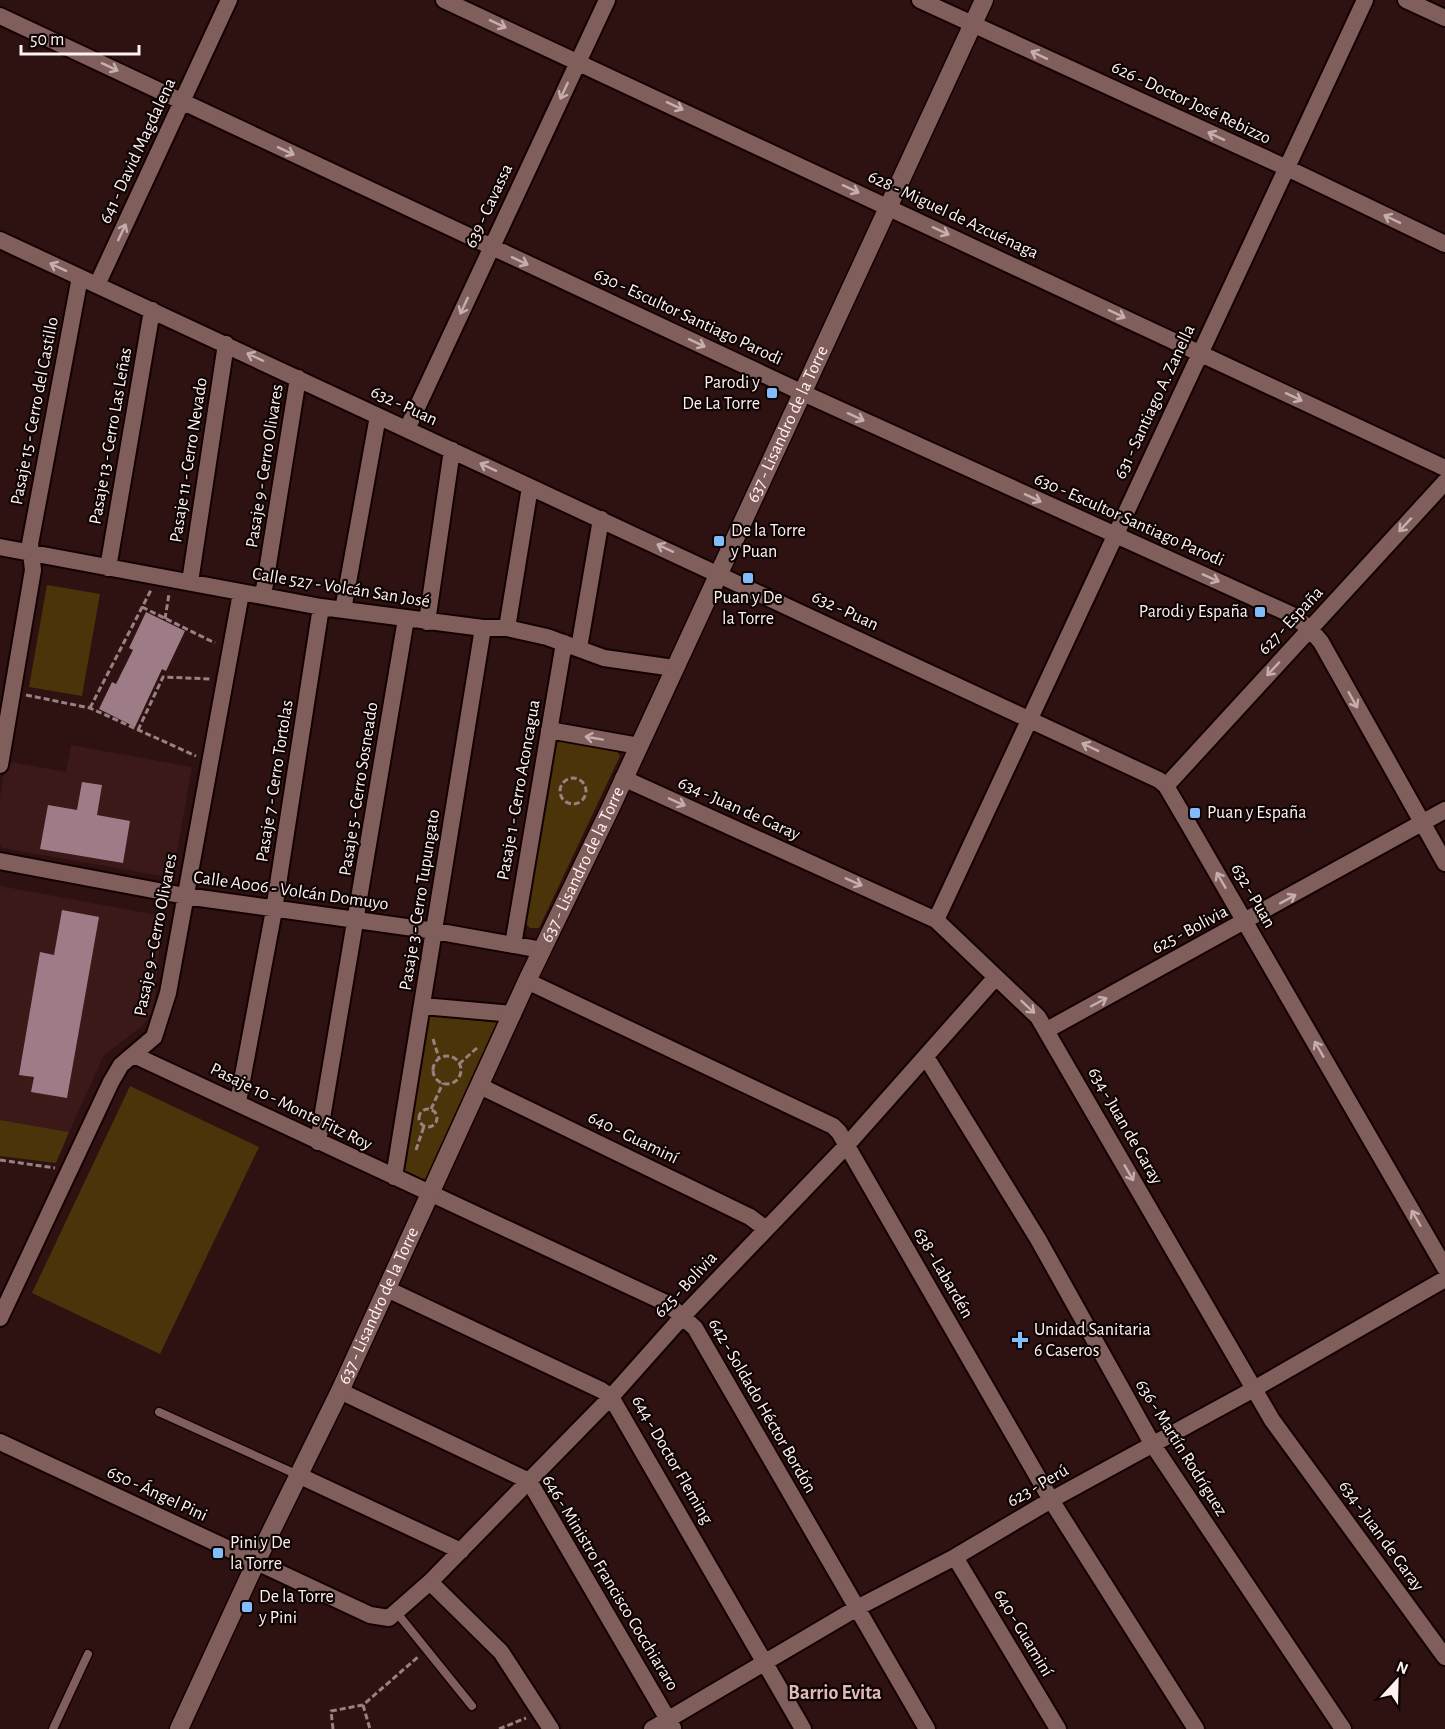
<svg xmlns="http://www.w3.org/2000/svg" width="1445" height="1729" font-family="'Alegreya Sans',sans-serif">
<rect width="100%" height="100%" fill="#2e1211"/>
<!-- built -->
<path fill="#3b1918" d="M71 745 192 767 174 868 161 876 3 848 0 844V797L6 761 66 772Z
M0 886 163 916 153 1011 142 1026 104 1055 69 1132 0 1120Z"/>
<!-- green -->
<path fill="#4b3409" d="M47 585 100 594 82 696 29 687Z
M553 738 615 748 620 756 539 928H530L525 923Z
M429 1010 503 1017 424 1183 399 1171Z
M130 1086 259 1147 160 1354 32 1293Z
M0 1120 69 1132 56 1163 0 1156Z"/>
<!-- building -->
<path fill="#9e7c87" d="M146 612 185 631 166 671 162 669 135 727 99 709 112 682 116 684 133 650 129 648Z
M82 782 102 785 97 815 130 821 123 863 40 849 48 805 77 810Z
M62 910 99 917 67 1098 31 1092 34 1077 19 1075 40 952 54 955Z"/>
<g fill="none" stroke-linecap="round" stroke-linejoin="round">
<!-- lane casing -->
<g stroke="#140101" stroke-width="11">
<path id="lane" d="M159 1412 298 1475
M397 1613 472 1706
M53 1729 88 1654"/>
</g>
<!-- street casing -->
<g stroke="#140101" stroke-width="20">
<path id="street" d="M444 0 1445 468
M920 0 1287 168 1445 244
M1406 0 1445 18
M0 16 803 393 1292 615 1310 629 1321 642 1445 863
M0 240 1159 780 1166 786 1186 820 1445 1268
M97 285 229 0
M407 429 607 0
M0 547 321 607 483 628H507L547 637 604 658 674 668
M108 568 152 310
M190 582 226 344
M263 596 298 378
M343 610 378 416
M427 622 452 450
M507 628 530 487
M579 648 601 519
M549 730 639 746
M0 765 33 570 30 544 80 277
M623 778 936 920 1038 1017 1272 1420 1445 1657
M1166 786 1445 482
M0 861 185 896 435 931 542 950
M936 920 1365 0
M513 945 564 643
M527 981 833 1126 839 1132 1051 1500 1196 1729
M423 1006 513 1014
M1047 1030 1445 810
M134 1055 668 1304 695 1328 927 1729
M926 1057 1038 1239 1153 1445 1343 1729
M480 1086 750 1217 766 1229
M238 1102 274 910 321 607
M318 1142 406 619
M394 1177 483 628
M387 1289 601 1390 611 1397 803 1729
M0 1318 111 1082 121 1065 154 1037 168 993 241 593
M340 1391 529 1481 673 1728
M0 1442 370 1615 389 1618 430 1582 611 1397 684 1315 847 1145 996 977
M298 1475 461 1551
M955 1557 1058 1729
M430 1582 501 1652 551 1729
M652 1729 857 1608 955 1557 1051 1500 1254 1389 1445 1279"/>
</g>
<!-- secondary casing -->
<g stroke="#140101" stroke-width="21">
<g id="secondary">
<path id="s1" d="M179 1729 256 1562 340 1391 527 981 610 809 984 0"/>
</g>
</g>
<!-- path -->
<path stroke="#978281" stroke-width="3" stroke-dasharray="6 3" stroke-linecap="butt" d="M142 607 215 643
M165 619 169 594
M26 695 90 708 196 756
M90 708 151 590
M138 730 163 677 211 679
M560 791a13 13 0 1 1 26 0a13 13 0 1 1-26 0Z
M433 1039 439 1058
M433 1070a14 14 0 1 1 28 0a14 14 0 1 1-28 0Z
M459 1064 478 1047
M431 1109 443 1083
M419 1118a9 9 0 1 1 18 0a9 9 0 1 1-18 0Z
M416 1150 424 1126
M0 1160 55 1168
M363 1705 370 1729
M333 1729 331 1711 363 1705 419 1656
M499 1729 526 1718"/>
<!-- lane -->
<use href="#lane" stroke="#805e5b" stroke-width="8"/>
<!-- street -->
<use href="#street" stroke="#805e5b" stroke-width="16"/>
<!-- secondary -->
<use href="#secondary" stroke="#805e5b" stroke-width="18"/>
</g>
<!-- one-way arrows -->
<defs><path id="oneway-shaft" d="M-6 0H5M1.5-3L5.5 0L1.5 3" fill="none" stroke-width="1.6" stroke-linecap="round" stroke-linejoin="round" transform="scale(1.5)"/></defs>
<g stroke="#c5afad">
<use href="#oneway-shaft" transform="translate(498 24) rotate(25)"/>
<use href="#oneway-shaft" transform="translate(1039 55) rotate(-155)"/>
<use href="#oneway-shaft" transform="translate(110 67) rotate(25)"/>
<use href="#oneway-shaft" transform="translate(564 91) rotate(115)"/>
<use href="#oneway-shaft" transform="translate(675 106) rotate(25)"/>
<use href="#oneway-shaft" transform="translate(1216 136) rotate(-155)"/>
<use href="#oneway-shaft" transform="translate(286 151) rotate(25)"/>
<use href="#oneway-shaft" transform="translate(851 189) rotate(25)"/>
<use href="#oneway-shaft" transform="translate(1392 219) rotate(-154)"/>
<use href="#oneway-shaft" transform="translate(941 231) rotate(25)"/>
<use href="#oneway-shaft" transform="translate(122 232) rotate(-65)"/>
<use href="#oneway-shaft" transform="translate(520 261) rotate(25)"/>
<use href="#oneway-shaft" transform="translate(58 267) rotate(-155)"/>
<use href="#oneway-shaft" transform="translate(464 306) rotate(115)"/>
<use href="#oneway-shaft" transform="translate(1117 314) rotate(25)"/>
<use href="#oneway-shaft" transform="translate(697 343) rotate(25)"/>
<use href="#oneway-shaft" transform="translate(255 357) rotate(-155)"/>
<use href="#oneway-shaft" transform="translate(1294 397) rotate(25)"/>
<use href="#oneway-shaft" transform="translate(856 417) rotate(25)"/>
<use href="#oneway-shaft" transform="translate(488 467) rotate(-155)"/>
<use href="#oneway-shaft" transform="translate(1033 498) rotate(25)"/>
<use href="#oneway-shaft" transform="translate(1405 525) rotate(133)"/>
<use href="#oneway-shaft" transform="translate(665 548) rotate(-155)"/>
<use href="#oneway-shaft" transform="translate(1211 578) rotate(24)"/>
<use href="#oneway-shaft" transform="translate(1273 669) rotate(133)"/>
<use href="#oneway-shaft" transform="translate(1353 700) rotate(61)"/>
<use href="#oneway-shaft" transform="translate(594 738) rotate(-170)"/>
<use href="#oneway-shaft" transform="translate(1090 747) rotate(-154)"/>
<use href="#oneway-shaft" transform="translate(677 802) rotate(24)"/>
<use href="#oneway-shaft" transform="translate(1221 880) rotate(-120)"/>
<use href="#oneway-shaft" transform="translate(854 882) rotate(24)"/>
<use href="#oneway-shaft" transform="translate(1288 899) rotate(-29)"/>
<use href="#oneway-shaft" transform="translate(1099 1002) rotate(-28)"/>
<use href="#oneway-shaft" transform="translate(1028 1007) rotate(43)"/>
<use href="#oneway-shaft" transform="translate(1319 1049) rotate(-120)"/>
<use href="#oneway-shaft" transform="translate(1129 1173) rotate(60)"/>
<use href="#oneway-shaft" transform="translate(1416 1218) rotate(-120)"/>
</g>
<!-- markers -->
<g fill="#81bdfa" stroke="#0e0404" stroke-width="2">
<rect x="766" y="387" width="12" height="12" rx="3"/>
<rect x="713" y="535" width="12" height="12" rx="3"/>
<rect x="742" y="572" width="12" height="12" rx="3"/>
<rect x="1254" y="606" width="12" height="12" rx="3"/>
<rect x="1189" y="807" width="12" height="12" rx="3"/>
<path d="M1017 1331h6v6h6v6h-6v6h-6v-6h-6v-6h6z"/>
<rect x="212" y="1547" width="12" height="12" rx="3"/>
<rect x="241" y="1601" width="12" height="12" rx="3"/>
</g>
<g text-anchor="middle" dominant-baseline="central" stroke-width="4.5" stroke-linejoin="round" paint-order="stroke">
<!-- street labels -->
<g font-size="18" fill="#fef1f0" stroke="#0e0404">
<text transform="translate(1191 103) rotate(25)">626 - Doctor José Rebizzo</text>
<text transform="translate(138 151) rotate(-65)">641 - David Magdalena</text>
<text transform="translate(489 206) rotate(-65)">639 - Cavassa</text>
<text transform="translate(953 215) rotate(25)">628 - Miguel de Azcuénaga</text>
<text transform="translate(688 317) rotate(25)">630 - Escultor Santiago Parodi</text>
<text transform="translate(1155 402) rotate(-65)">631 - Santiago A. Zanella</text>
<text transform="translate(404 406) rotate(25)">632 - Puan</text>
<text transform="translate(35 411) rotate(-79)">Pasaje 15 - Cerro del Castillo</text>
<text stroke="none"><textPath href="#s1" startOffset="1440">637 - Lisandro de la Torre</textPath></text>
<text transform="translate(111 436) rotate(-80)">Pasaje 13 - Cerro Las Leñas</text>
<text transform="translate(189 460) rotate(-81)">Pasaje 11 - Cerro Nevado</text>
<text transform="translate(265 466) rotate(-81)">Pasaje 9 - Cerro Olivares</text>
<text transform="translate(1129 520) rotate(24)">630 - Escultor Santiago Parodi</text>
<text transform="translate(341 588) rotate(9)">Calle 527 - Volcán San José</text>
<text transform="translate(845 611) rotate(25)">632 - Puan</text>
<text transform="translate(1291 621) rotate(-47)">627 - España</text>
<text transform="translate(275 781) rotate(-81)">Pasaje 7 - Cerro Tortolas</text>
<text transform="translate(359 789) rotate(-81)">Pasaje 5 - Cerro Sosneado</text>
<text transform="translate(519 790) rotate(-80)">Pasaje 1 - Cerro Aconcagua</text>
<text transform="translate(739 809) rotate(24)">634 - Juan de Garay</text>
<text stroke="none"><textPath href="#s1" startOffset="954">637 - Lisandro de la Torre</textPath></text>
<text transform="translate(291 891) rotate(8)">Calle A006 - Volcán Domuyo</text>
<text transform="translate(1253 896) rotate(60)">632 - Puan</text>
<text transform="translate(420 900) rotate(-81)">Pasaje 3 - Cerro Tupungato</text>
<text transform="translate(1190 930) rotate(-28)">625 - Bolivia</text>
<text transform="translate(156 935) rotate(-79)">Pasaje 9 - Cerro Olivares</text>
<text transform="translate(291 1107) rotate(26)">Pasaje 10 - Monte Fitz Roy</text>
<text transform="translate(1125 1126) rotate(60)">634 - Juan de Garay</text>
<text transform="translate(633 1138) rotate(26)">640 - Guaminí</text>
<text transform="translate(943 1273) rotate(60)">638 - Labardén</text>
<text transform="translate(686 1285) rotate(-47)">625 - Bolivia</text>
<text stroke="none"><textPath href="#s1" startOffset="468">637 - Lisandro de la Torre</textPath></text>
<text transform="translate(762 1406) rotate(60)">642 - Soldado Héctor Bordón</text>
<text transform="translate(1181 1448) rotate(58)">636 - Martín Rodríguez</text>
<text transform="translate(672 1460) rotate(60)">644 - Doctor Fleming</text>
<text transform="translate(1038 1486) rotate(-30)">623 - Perú</text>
<text transform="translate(157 1494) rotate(25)">650 - Ángel Pini</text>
<text transform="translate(1381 1536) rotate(54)">634 - Juan de Garay</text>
<text transform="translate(610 1583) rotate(59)">646 - Ministro Francisco Cocchiararo</text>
<text transform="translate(1023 1633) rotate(59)">640 - Guaminí</text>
</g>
<!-- poi labels -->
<g font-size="18" fill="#fef1f0" stroke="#0e0404" text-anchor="start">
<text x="760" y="383" text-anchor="end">Parodi y<tspan x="760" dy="21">De La Torre</tspan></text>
<text x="731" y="531">De la Torre<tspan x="731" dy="21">y Puan</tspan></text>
<text x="748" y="598" text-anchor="middle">Puan y De<tspan x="748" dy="21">la Torre</tspan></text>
<text x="1248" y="612" text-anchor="end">Parodi y España</text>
<text x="1207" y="813">Puan y España</text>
<text x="1034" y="1330">Unidad Sanitaria<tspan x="1034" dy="21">6 Caseros</tspan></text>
<text x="230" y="1543">Pini y De<tspan x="230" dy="21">la Torre</tspan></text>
<text x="259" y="1597">De la Torre<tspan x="259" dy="21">y Pini</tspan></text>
</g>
<!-- neighbourhood labels -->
<g font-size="20" font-weight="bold" fill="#e1bab6" stroke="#0e0404">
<text x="835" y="1693">Barrio Evita</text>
</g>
</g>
<!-- north arrow -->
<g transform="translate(1397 1681) rotate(22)" stroke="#0e0404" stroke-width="4.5" paint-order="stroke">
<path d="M0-4.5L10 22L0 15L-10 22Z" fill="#fef1f0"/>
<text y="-9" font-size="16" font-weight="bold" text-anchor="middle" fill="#fef1f0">N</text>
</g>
<!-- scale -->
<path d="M21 45v9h118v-9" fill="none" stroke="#fef1f0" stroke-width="3"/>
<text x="30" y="45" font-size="18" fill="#fef1f0" stroke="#0e0404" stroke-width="4.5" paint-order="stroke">50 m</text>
</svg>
